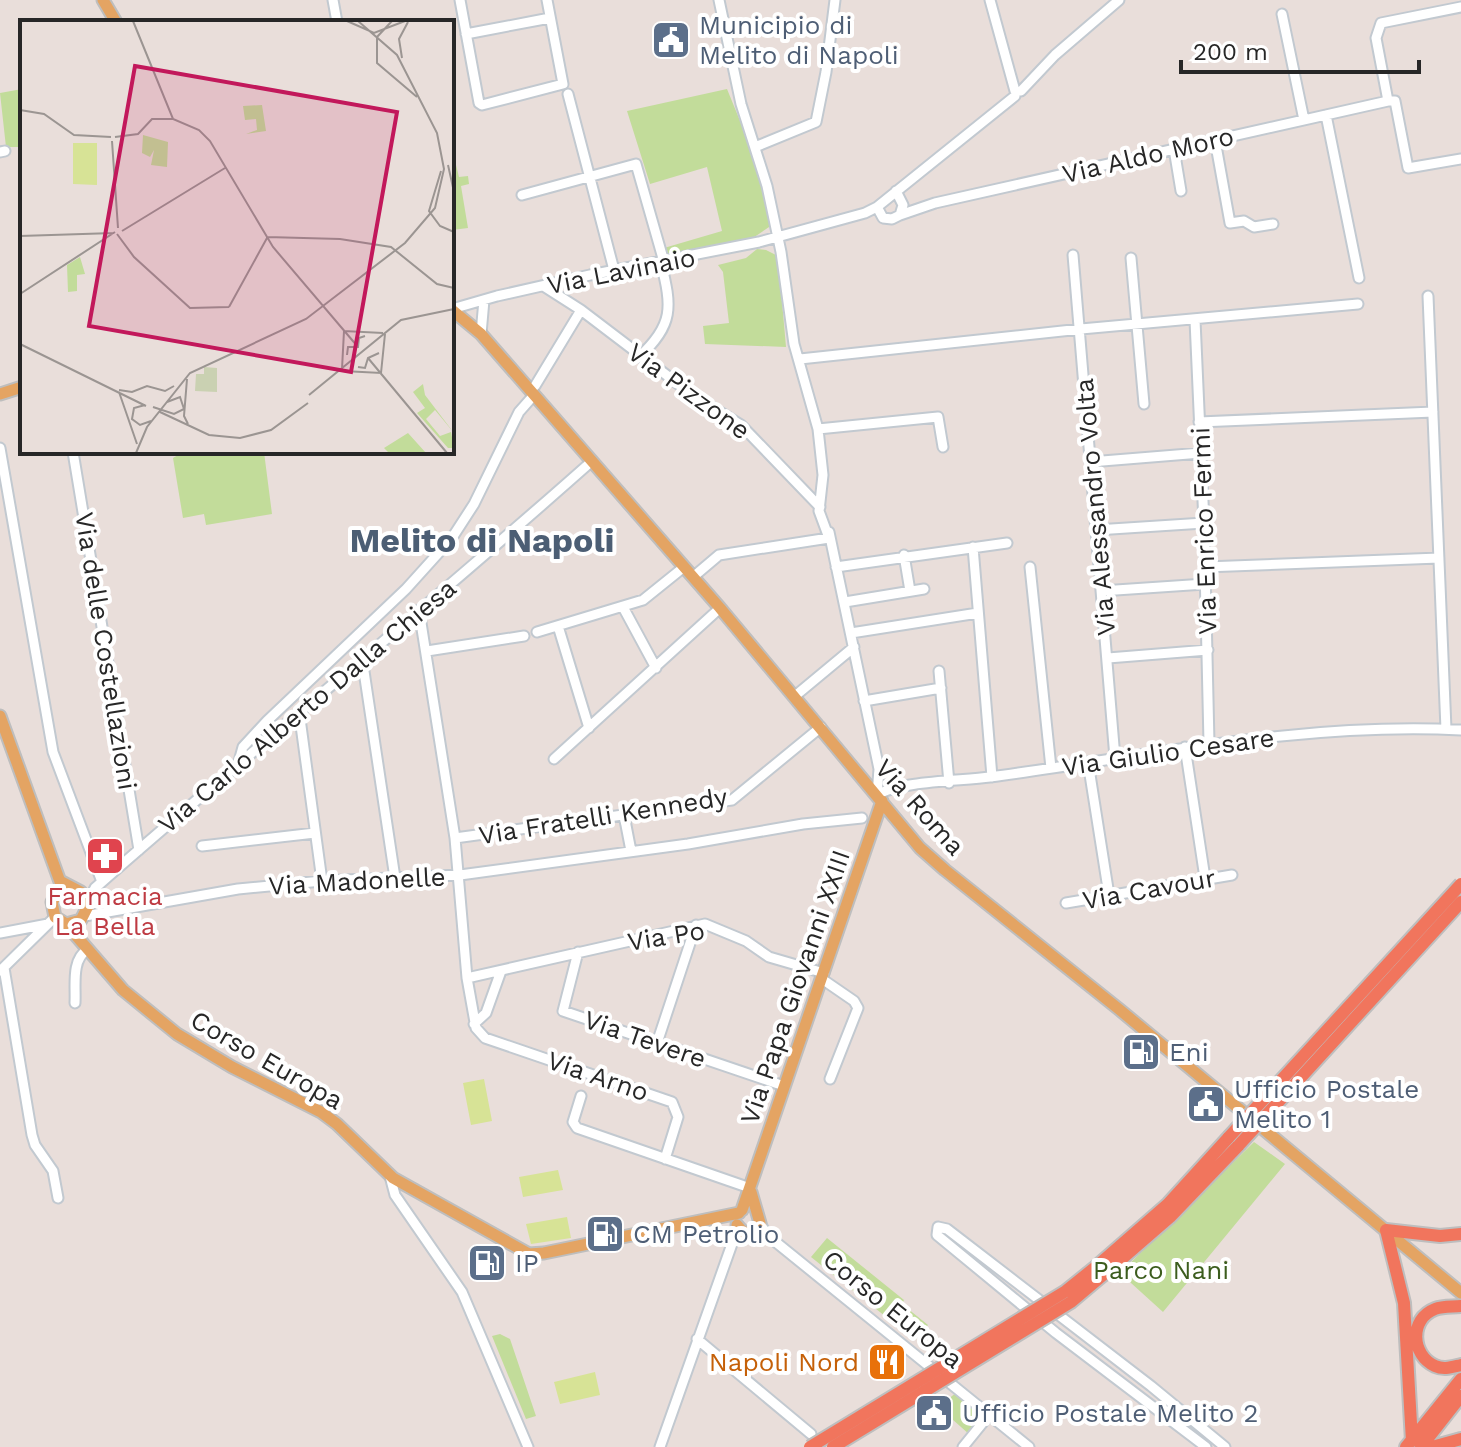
<svg xmlns="http://www.w3.org/2000/svg" width="1461" height="1447" font-family="'Work Sans',sans-serif">
<rect width="100%" height="100%" fill="#e9deda"/>
<!-- green -->
<path fill="#c2dc9a" d="M22 89V147H6L0 93Z
M727 89 756 160 772 225 747 242 667 259 664 248 722 231 707 167 650 184 627 111Z
M452 149 459 177 468 176 469 184 461 186 468 228 452 230Z
M757 249 766 250 778 256 786 347 705 344 703 326 729 323 723 272 718 265 746 258Z
M183 452H264L272 514 206 525 204 514 183 518 173 458Z
M1254 1142 1285 1164 1163 1312 1120 1273Z
M827 1238 904 1300 902 1304 928 1325 915 1340 811 1257Z
M500 1334 510 1339 536 1416 526 1419 492 1336Z
M957 1392 986 1416 970 1435 952 1419 942 1404Z"/>
<!-- pitch -->
<path fill="#d7e396" d="M484 1079 492 1121 471 1125 463 1083Z
M558 1170 563 1190 523 1197 519 1177Z
M567 1217 571 1238 531 1244 526 1224Z
M595 1372 600 1395 560 1404 554 1382Z"/>
<g fill="none" stroke-linecap="round" stroke-linejoin="round">
<!-- minor casing -->
<g stroke="#c2c9d0" stroke-width="13">
<path id="minor" d="M333 0 337 22
M460 0 479 103 482 105 563 84 547 0
M990 0 1015 91
M1282 14 1304 120
M466 34 550 18
M1021 91 1055 55 1119 0
M568 94 614 270
M1388 101 1376 38 1381 23 1461 7
M1388 101H1395L1408 168 1461 159
M1326 115 1359 278
M1215 140 1230 223 1244 221 1254 227 1273 224
M755 147 816 122 826 72 835 0
M1174 149 1181 191
M0 152 5 151
M522 195 636 164 664 262
M877 207 883 218 892 219 900 215 903 205 896 191
M900 215 935 203 1388 101
M1073 255 1115 758
M1131 258 1144 404
M545 287 581 310 694 396 741 425 820 507
M1428 296 1446 729
M452 309 497 296 590 275 759 242 865 213 877 207 1015 96
M1195 320 1204 523 1209 743
M481 334 484 300
M639 357C674 325 672 307 661 263
M800 359 1081 329 1358 304
M535 386 581 310
M1199 422 1433 412
M818 429 938 417 943 447
M0 448 53 752 102 882
M73 452 139 850
M1090 462 1201 453
M1096 530 1204 523
M829 532 879 769 877 795
M973 547 992 777
M904 555 910 591
M836 567 1007 543
M1030 567 1051 768
M1205 567 1439 558
M693 577 719 555 829 538 819 511 823 475 818 429 794 344 781 252 767 186 741 104 719 0
M1101 591 1205 584
M845 602 924 589
M623 607 656 668
M419 610 455 838 467 978 476 1028 485 1038 672 1102 678 1117 665 1159
M558 626 589 728
M537 632 643 600 684 567
M851 633 978 613
M427 651 524 636
M362 658 395 878
M1108 658 1208 650
M939 671 949 783
M795 696 854 647
M864 701 941 688
M299 711 322 881
M1185 747 1205 878
M554 759 720 608
M1088 762 1109 895
M238 765 243 747 267 721 406 589 452 538 474 504 519 412 534 395
M877 795C899 781 961 781 990 777 1147 756 1302 722 1461 730
M624 815 631 851
M455 838 732 800 821 727
M202 846 315 833
M87 903 95 888C259 744 429 606 592 461
M1066 903 1232 875
M85 916 238 889 322 881 460 875 688 844 803 824 862 818
M0 933 48 924
M578 952 563 1011 784 1086
M4 968 32 1135 35 1145 53 1171 58 1198
M0 971 55 917
M467 978 705 924 746 941 769 957 824 973
M822 979 854 1001 858 1008 830 1079
M75 1003C76 986 71 960 87 950
M474 1024 486 1013 501 971
M657 1043 696 925
M581 1096 573 1122 577 1128 750 1188
M390 1176 395 1195 462 1292 528 1447
M760 1223 767 1235 1029 1447
M697 1339 811 1434
M660 1447 738 1227
M963 1447 989 1415
M1206 1447 1056 1333 937 1235 938 1227 947 1229 1151 1386 1225 1447"/>
</g>
<!-- major casing -->
<g stroke="#bebebe" stroke-width="15">
<path id="major" d="M103 0 116 22
M452 310 481 334 720 608 920 848 945 870 1120 1010 1461 1293
M0 394 22 387
M0 716 63 890
M60 881 81 892 88 906 81 920 66 924 55 917 52 902 58 893 72 889
M66 924 123 990 177 1034 232 1067 321 1112 337 1124 393 1178 529 1254 544 1253 739 1213
M742 1210 882 801
M737 1225 743 1232 751 1233 760 1223 751 1192"/>
</g>
<!-- highway casing -->
<g stroke="#bebebe" stroke-width="16">
<path id="highway" d="M1097 1266 1168 1204 1229 1137
M1103 1275 1170 1217 1239 1145
M1461 1306C1453 1307 1443 1306 1435 1309 1409 1319 1411 1355 1435 1366 1444 1370 1452 1367 1461 1365
M1412 1441 1404 1303 1386 1230 1440 1236 1461 1234
M1406 1447 1461 1379
M1421 1447 1461 1396
M1432 1447 1461 1439"/>
</g>
<!-- minor -->
<use href="#minor" stroke="#fff" stroke-width="9"/>
<!-- major -->
<use href="#major" stroke="#e4a463" stroke-width="11"/>
<!-- highway -->
<use href="#highway" stroke="#f1755d" stroke-width="12"/>
<!-- highway-bridge casing -->
<g stroke="#bebebe" stroke-width="16" stroke-linecap="butt">
<path id="highway-bridge" d="M1229 1137 1461 884
M1239 1145 1461 902
M810 1447 1066 1291 1097 1266
M833 1447 1071 1302 1103 1275"/>
</g>
<!-- highway-bridge -->
<use href="#highway-bridge" stroke="#f1755d" stroke-width="12"/>
</g>
<!-- icons -->
<defs>
<g id="civic-square" transform="scale(2)"><rect x="-9" y="-9" width="18" height="18" rx="4" fill="#5c6f8a" stroke="#fff"/><path d="M-.6-6.5H3V-4.5H.6V-3L4-1V1h2V6H-6V1h2V-1L-.6-3ZM-1.2 2.5V6h2.4V2.5Z" fill="#fff"/></g>
<g id="pharmacy-square" transform="scale(2)"><rect x="-9" y="-9" width="18" height="18" rx="4" fill="#e0444e" stroke="#fff"/><path d="M-2-6h4v4h4v4h-4v4h-4v-4h-4v-4h4Z" fill="#fff"/></g>
<g id="fuel-square" transform="scale(2)"><rect x="-9" y="-9" width="18" height="18" rx="4" fill="#5c6f8a" stroke="#fff"/><path d="M-5.5-6h7V0h2V4h1.3V-2.5L3-4.5l.8-.8L6-3V5H2.5V1h-1V6h-7ZM-4.2-4.7v3.2H.2V-4.7Z" fill="#fff"/></g>
<g id="restaurant-square" transform="scale(2)"><rect x="-9" y="-9" width="18" height="18" rx="4" fill="#e8710a" stroke="#fff"/><path d="M-5-6h1v4h1v-4h1v4h1v-4h1v5L-1.5 .5V6h-2V.5L-5-1ZM5-6V6H3V1.5H1.5Q1.5-4 5-6Z" fill="#fff"/></g>
</defs>
<g fill-rule="evenodd">
<use href="#civic-square" x="671" y="40"/>
<use href="#pharmacy-square" x="105" y="856"/>
<use href="#fuel-square" x="1141" y="1052"/>
<use href="#civic-square" x="1206" y="1104"/>
<use href="#fuel-square" x="605" y="1234"/>
<use href="#fuel-square" x="487" y="1263"/>
<use href="#restaurant-square" x="887" y="1362"/>
<use href="#civic-square" x="934" y="1413"/>
</g>
<g text-anchor="middle" dominant-baseline="central" stroke-width="8" stroke-linejoin="round" paint-order="stroke">
<!-- service labels -->
<g font-size="26" fill="#4e5e75" stroke="#fff" text-anchor="start">
<text x="699" y="25">Municipio di<tspan x="699" dy="30">Melito di Napoli</tspan></text>
<text x="1169" y="1052">Eni</text>
<text x="1234" y="1089">Ufficio Postale<tspan x="1234" dy="30">Melito 1</tspan></text>
<text x="633" y="1234">CM Petrolio</text>
<text x="515" y="1263">IP</text>
<text x="962" y="1413">Ufficio Postale Melito 2</text>
</g>
<!-- street labels -->
<g font-size="26" fill="#272727" stroke="#fff">
<text transform="translate(1148 155) rotate(-13)">Via Aldo Moro</text>
<text transform="translate(621 271) rotate(-11)">Via Lavinaio</text>
<text transform="translate(689 391) rotate(36)">Via Pizzone</text>
<text transform="translate(1095 507) rotate(-95)">Via Alessandro Volta</text>
<text transform="translate(1204 531) rotate(-92)">Via Enrico Fermi</text>
<text transform="translate(106 651) rotate(81)">Via delle Costellazioni</text>
<text transform="translate(307 706) rotate(-40)">Via Carlo Alberto Dalla Chiesa</text>
<text transform="translate(1168 752) rotate(-8)">Via Giulio Cesare</text>
<text transform="translate(920 807) rotate(48)">Via Roma</text>
<text transform="translate(603 816) rotate(-9)">Via Fratelli Kennedy</text>
<text transform="translate(357 881) rotate(-3)">Via Madonelle</text>
<text transform="translate(1149 889) rotate(-10)">Via Cavour</text>
<text transform="translate(666 936) rotate(-9)">Via Po</text>
<text transform="translate(795 987) rotate(-71)">Via Papa Giovanni XXIII</text>
<text transform="translate(645 1039) rotate(19)">Via Tevere</text>
<text transform="translate(267 1060) rotate(30)">Corso Europa</text>
<text transform="translate(598 1076) rotate(19)">Via Arno</text>
<text transform="translate(893 1309) rotate(39)">Corso Europa</text>
</g>
<!-- health labels -->
<g font-size="26" fill="#be3a42" stroke="#fff">
<text x="105" y="896">Farmacia<tspan x="105" dy="30">La Bella</tspan></text>
</g>
<!-- park labels -->
<g font-size="26" fill="#3c5d1e" stroke="#fff">
<text x="1161" y="1270">Parco Nani</text>
</g>
<!-- food labels -->
<g font-size="26" fill="#c56008" stroke="#fff" text-anchor="end">
<text x="859" y="1362">Napoli Nord</text>
</g>
<!-- district labels -->
<g font-size="34" font-weight="bold" fill="#4c5e74" stroke="#fff">
<text x="482" y="540">Melito di Napoli</text>
</g>
</g>
<!-- overview -->
<g transform="translate(20 20)">
<rect width="434" height="434" fill="#e9deda"/>
<path d="M242 85 246 111 226 114 237 110 236 99 225 100 223 86ZM123 115 148 122 147 147 131 145 134 130 130 137 122 133ZM60 237 65 254 57 255V271L48 272 47 245ZM403 364 405 375 434 413 415 390 406 399 420 416 431 412 434 428H428L397 393 405 388 393 372ZM388 413 406 433H369L364 428Z" fill="#c2dc9a"/>
<path d="M184 347 197 348V372L175 371 176 354H184Z" fill="#cad1b2"/>
<path d="M53 123H77V165L53 164Z" fill="#d7e396"/>
<path fill="none" stroke="#9b9592" stroke-width="2" d="M113 1 153 99 179 110 190 121 253 227 338 327M327 1 354 13 385 1M372 1 357 17V43L397 77M382 38 379 19 388 2M0 90 24 94 54 115 91 117M95 117 118 114 132 99H153M92 121 98 208M428 145 434 172M421 151 409 191 420 206 434 212M102 211 205 148M97 214 114 237 170 288 209 287M0 216 94 213M247 217 320 219 371 227 417 264 434 268M0 274 95 212M209 287 247 218M0 324 126 386M327 335 328 327H338L339 318 345 316M348 338 427 433M338 347 345 348 348 338 359 333M322 349 324 311 363 313M323 351 361 353 365 314M167 359 164 396 168 404M99 370 112 372 127 366 145 371 154 366M99 372 117 424M289 375 381 300 434 289M125 385 114 388 112 399 120 405 131 401M133 387 154 394 164 389 160 377 147 382M140 392 189 415 220 418 251 410 288 383M116 433 127 407 170 353 286 299 385 223 415 188 424 149 417 113 377 35 338 1"/>
<path fill="#c2185b" fill-opacity="0.15" stroke="#c2185b" stroke-width="4" d="M115 46 377 92 331 352 69 306Z"/>
<rect width="434" height="434" fill="none" stroke="#272727" stroke-width="4"/>
</g>
<!-- scale -->
<path d="M1181 60v12h238v-12" fill="none" stroke="#272727" stroke-width="4"/>
<text x="1193" y="60" font-size="24" fill="#272727" stroke="#ffffff" stroke-width="6" paint-order="stroke">200 m</text>
</svg>
